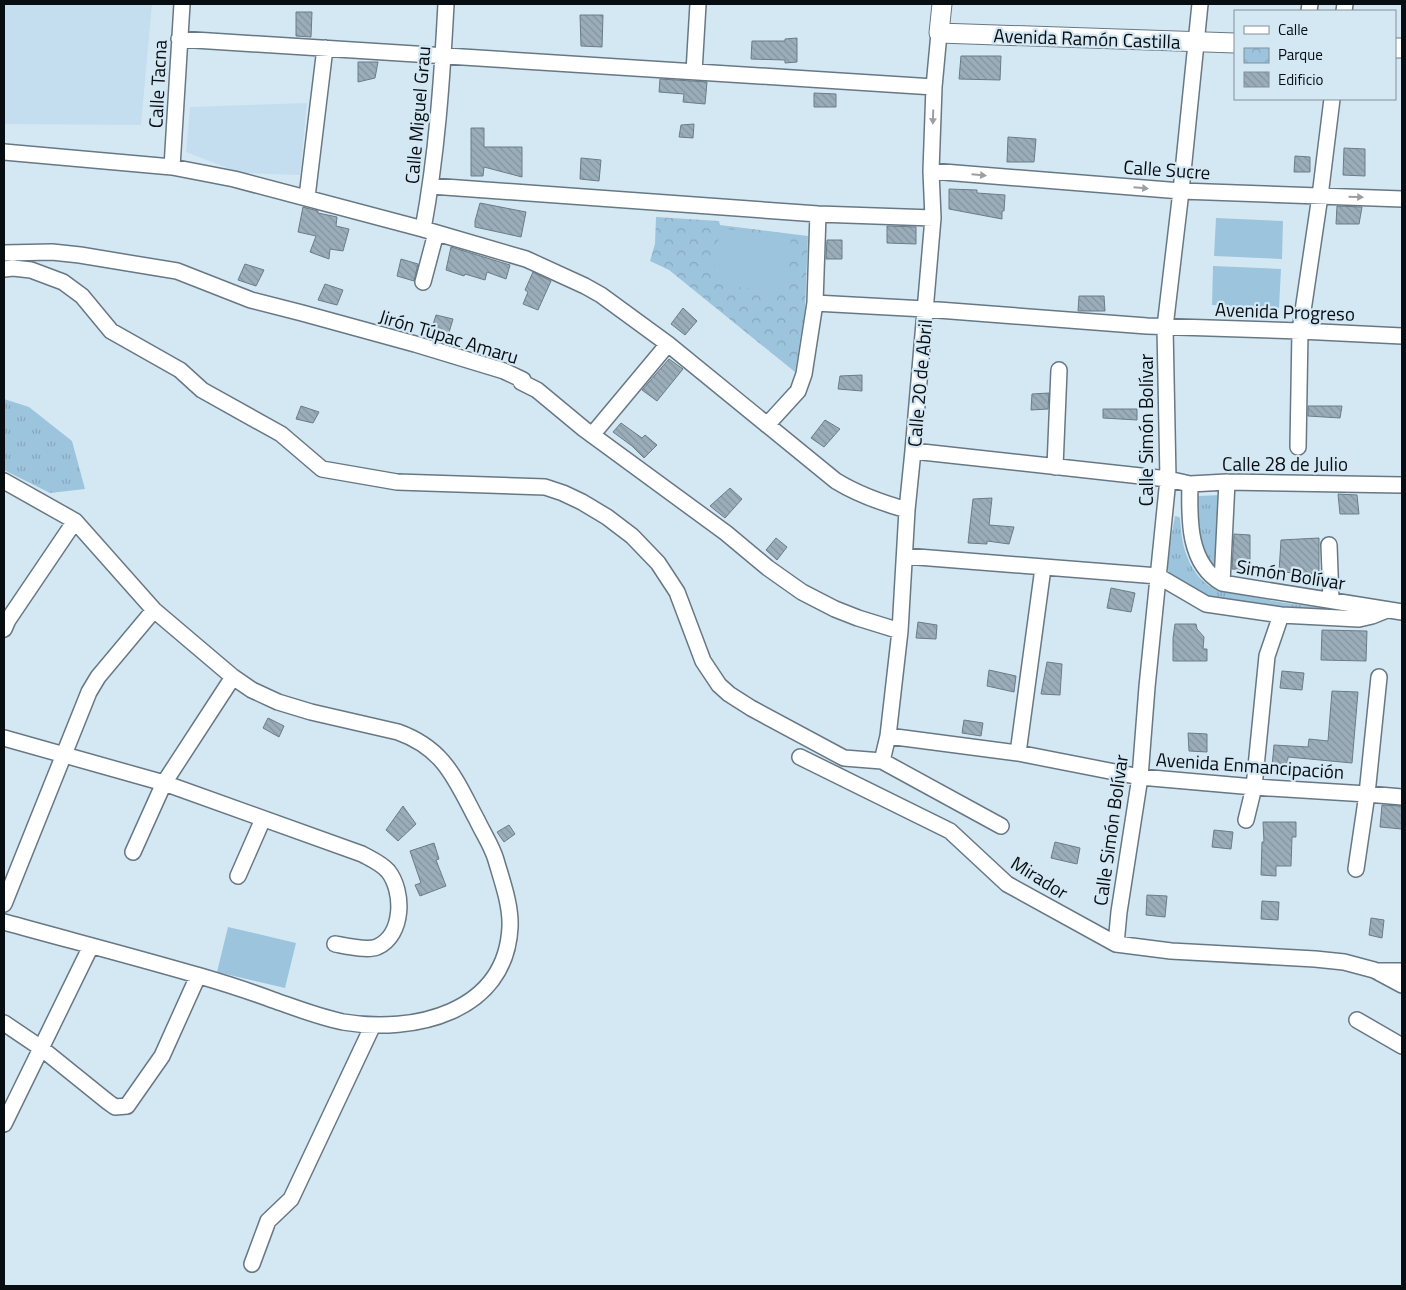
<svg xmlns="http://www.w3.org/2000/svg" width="1406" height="1290" font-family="'Titillium Web',sans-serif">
<defs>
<pattern id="grass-tufts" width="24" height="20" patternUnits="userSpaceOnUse" patternTransform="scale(1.25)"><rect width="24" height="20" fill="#9dc4dd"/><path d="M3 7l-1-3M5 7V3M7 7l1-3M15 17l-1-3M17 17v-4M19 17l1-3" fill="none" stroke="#86a7bd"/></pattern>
<pattern id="park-crowns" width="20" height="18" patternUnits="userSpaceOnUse" patternTransform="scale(1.25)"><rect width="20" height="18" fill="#9dc4dd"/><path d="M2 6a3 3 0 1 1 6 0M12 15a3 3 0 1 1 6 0" fill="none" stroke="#86a7bd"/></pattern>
<pattern id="building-back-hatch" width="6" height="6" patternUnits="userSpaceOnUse" patternTransform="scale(1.25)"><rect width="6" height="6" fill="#9aadb9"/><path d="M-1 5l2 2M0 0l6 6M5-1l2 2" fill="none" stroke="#83949e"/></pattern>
</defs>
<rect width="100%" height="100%" fill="#d4e8f4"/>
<!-- built -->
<path fill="#c4def0" d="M4 4H152L141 125 4 124Z
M307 103 300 175 240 173 186 152 190 107Z"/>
<!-- grass -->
<path fill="url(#grass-tufts)" d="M4 399 29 407 72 441 85 489 50 493 4 470Z
M1221 495 1218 572C1200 550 1197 524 1198 496Z
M1175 516 1179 517 1180 519C1181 527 1181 535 1183 543 1187 563 1200 585 1220 591L1285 603 1354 612 1265 608 1200 596 1169 577 1167 560Z"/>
<!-- park -->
<path fill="url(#park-crowns)" d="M656 217 719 221 720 225 808 236 805 309 795 372 669 270 650 261 655 244Z"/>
<!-- pitch -->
<path fill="#9dc4dd" d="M1216 218 1283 221 1282 259 1214 256Z
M720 228 791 238 783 294 712 283Z
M1213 266 1281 269 1279 308 1212 305Z
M228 927 296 943 285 988 217 972Z"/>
<!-- building -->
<path fill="url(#building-back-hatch)" stroke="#6b7c87" d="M296 12H312L311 37 296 36Z
M580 15H603L602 47 581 46Z
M797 38V62L785 63V60L751 59 752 41H785V39Z
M961 56H1001L1000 80 959 79Z
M358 62H378L375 78 358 82Z
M660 79 707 82 705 104 683 102 684 94 659 92Z
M814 93 836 94V107H814Z
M694 124 693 138 679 137 681 125Z
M471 128H484V147H522V177L484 167 483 176H471Z
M1008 137 1036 139 1034 162H1007Z
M1344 148 1365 149V176L1343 175Z
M1295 156 1310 157V172H1294Z
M581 158 601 160 599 181 580 179Z
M949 189 977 190V193L1005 195 1004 211H1002V219L949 209Z
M480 203 526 212 521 237 475 227V221Z
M1337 206 1362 207 1359 224H1336Z
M303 207 318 211V213L337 217 336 226 349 229 343 251 330 249 329 259 310 252 316 236 298 232Z
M887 226 916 227V244L887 243Z
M827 240H842V259H826Z
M451 247 510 265 506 279 487 272 485 280 465 274 464 276 446 270Z
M401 259 418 264 414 281 397 276Z
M245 264 264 270 256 286 238 280Z
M533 272 551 281 538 310 523 304 528 292 525 290Z
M325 284 343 290 337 305 318 300Z
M1079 296H1104L1105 311H1078Z
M683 308 697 321 685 335 671 324Z
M436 315 453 319 448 336 431 331Z
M669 359 683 369 657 401 642 390Z
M862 375V391L838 389 840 376Z
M1049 393 1048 409 1031 410 1032 394Z
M301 406 319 412 313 423 296 419Z
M1308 406H1342L1340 418 1308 416Z
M1103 409H1137V420L1103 418Z
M825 420 840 429 824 447 811 438Z
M621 423 642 438 645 435 657 445 644 458 632 446 613 432Z
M730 488 742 499 725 518 710 506Z
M1338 494 1357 495 1359 514H1340Z
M992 498 989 525 1014 527 1009 544 987 541V544L968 543 973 499Z
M1234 534 1250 535V570L1232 569Z
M776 538 787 547 777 560 766 550Z
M1319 538V574L1279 572 1281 540Z
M1111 588 1135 593 1131 612 1107 608Z
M918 622 937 625 936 639 916 638Z
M1175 624H1196L1197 629 1204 637 1203 649H1207V661H1173V638Z
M1322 630 1367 631 1366 661 1321 660Z
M1047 662 1062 664 1060 695 1041 694Z
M989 670 1016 676 1014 692 987 686Z
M1282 671 1304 673 1302 690 1280 688Z
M1332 691 1358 692 1352 763 1288 757 1287 767 1272 766 1274 745 1308 747 1309 739 1328 741Z
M268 718 284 726 279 737 263 728Z
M964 720 983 723 981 736 962 733Z
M1188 733 1207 734V752L1189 751Z
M1382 805 1402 806V829L1380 827Z
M403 806 416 824 398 841 386 830Z
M1263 822H1296V837H1292L1291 866H1276V876L1261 875 1262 842H1264Z
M509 825 515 834 504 842 497 832Z
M1214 830 1233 832 1231 849 1212 847Z
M1055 842 1080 848 1077 864 1051 858Z
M434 843 439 859 436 860 446 886 420 896 415 885 421 883 410 851Z
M1147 895 1167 896 1165 917 1146 915Z
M1262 901 1279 902 1278 920 1261 919Z
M1371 918 1384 920 1382 938 1369 935Z"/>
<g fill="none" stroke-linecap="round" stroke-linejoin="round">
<!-- minor casing -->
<g stroke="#677884" stroke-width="18">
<path id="minor" d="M1309 11 1310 4
M1344 11 1345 4
M179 39 934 87
M694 72 698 4
M4 152 172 167 234 179 423 229 526 259 585 286 601 295 668 344 836 481C859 495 882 503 907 510
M172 167 182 4
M931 171 1181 191 1402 199
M431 186 818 214 933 218
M307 197 325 48
M423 229C437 154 442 79 446 4
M4 253 52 252 80 255 177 271 251 300 302 313 415 344 504 371 523 380 521 382 537 390 584 429 726 533 768 568 802 592 835 609 858 618 900 631
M4 269 13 268 31 270 63 282 82 296 111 331 180 370 202 390 281 434 322 469 397 482 545 487 563 493 582 502 607 517 632 536 658 563 677 592 703 661 719 685 729 694 751 708 844 758 882 761 1001 826
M423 282 436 233
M815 303 925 309 1147 326 1300 331 1402 336
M767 425 798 391 804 374 815 303 818 214
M592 435 668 344
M1298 447 1300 331 1320 196 1332 99
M913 451 1168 479 1190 484 1227 482 1402 485
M1055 467 1059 370
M4 481 75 521 154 610 233 677 252 690 278 702 311 712 398 732C445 749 455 779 477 820 483 833 492 846 496 860 502 881 511 905 510 927 506 1013 413 1034 343 1022 319 1017 296 1008 273 1000 249 991 224 983 200 976 135 957 69 940 4 922
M1190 484C1189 519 1188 564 1222 583L1402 612
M1329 545 1331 600
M905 556 1158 576 1206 604 1281 615 1359 619 1372 616 1387 610
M1222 583 1227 482
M4 629 8 620 75 521
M888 736 1018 753 1140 777 1254 787 1367 794 1402 797
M4 738 164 783 362 854C371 859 381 863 388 871 404 891 404 935 377 947 367 951 346 946 335 944
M1018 753 1043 568
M800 757 950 831 1007 884 1116 944 1171 951 1315 959 1344 962 1374 970 1402 985
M882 761 888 736 900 631 907 510 913 451 933 218 931 171 934 87 939 33
M1246 820 1254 787 1267 656 1281 615
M133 852 164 783 233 677
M1356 869 1367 794 1379 677
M238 876 263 819
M4 904 89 692 98 677 154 610
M1116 944 1119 912 1140 777 1147 687 1168 479 1165 327 1181 191 1200 4
M1376 971H1402
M1357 1020 1402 1046
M4 1023 41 1048 108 1102 115 1107 127 1106 162 1056 198 976
M4 1124 91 946
M252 1264 268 1221 291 1199 373 1025"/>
</g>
<!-- major casing -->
<g stroke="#677884" stroke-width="21">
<path id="major" d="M942 4 939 33 1235 43
M1395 48H1402"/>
</g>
<!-- minor -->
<use href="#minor" stroke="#fff" stroke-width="15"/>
<!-- major -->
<use href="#major" stroke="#fff" stroke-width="19"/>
</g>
<!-- one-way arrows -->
<defs><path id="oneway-solid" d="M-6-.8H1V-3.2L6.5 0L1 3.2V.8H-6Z" transform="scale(1.25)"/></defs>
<g fill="#9c9ea0">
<use href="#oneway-solid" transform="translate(933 117) rotate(92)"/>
<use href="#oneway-solid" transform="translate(979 175) rotate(5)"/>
<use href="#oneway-solid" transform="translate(1141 188) rotate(5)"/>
<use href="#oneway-solid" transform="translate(1356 197) rotate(2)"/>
</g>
<g text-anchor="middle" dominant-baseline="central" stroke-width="4.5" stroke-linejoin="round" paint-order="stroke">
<!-- street labels -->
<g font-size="19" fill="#070d11" stroke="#d4e8f4">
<text transform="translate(1087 38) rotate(2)">Avenida Ramón Castilla</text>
<text transform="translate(157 84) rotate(-87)">Calle Tacna</text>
<text transform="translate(417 115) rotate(-85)">Calle Miguel Grau</text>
<text transform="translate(1167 169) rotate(4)">Calle Sucre</text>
<text transform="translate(1285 311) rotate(2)">Avenida Progreso</text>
<text transform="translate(449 336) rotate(17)">Jirón Túpac Amaru</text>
<text transform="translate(919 383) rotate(-85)">Calle 20 de Abril</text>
<text transform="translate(1145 430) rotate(-90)">Calle Simón Bolívar</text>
<text x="1285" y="463">Calle 28 de Julio</text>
<text transform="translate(1291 574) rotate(9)">Simón Bolívar</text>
<text transform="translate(1250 765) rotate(4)">Avenida Enmancipación</text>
<text transform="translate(1110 830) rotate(-82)">Calle Simón Bolívar</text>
<text transform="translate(1040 877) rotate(32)">Mirador</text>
</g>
</g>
<!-- border -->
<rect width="1406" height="1290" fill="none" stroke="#070d11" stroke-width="10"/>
<!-- legend -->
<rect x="1234" y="10" width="162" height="90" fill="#d4e8f4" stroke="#829099"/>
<rect x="1244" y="26" width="25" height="8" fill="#ffffff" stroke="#829099"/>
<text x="1278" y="35" font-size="15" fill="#070d11">Calle</text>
<rect x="1244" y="48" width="25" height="15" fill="url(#park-crowns)" stroke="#829099"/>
<text x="1278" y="60" font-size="15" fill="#070d11">Parque</text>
<rect x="1244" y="72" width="25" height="15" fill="url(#building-back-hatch)" stroke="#829099"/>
<text x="1278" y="85" font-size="15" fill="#070d11">Edificio</text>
</svg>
